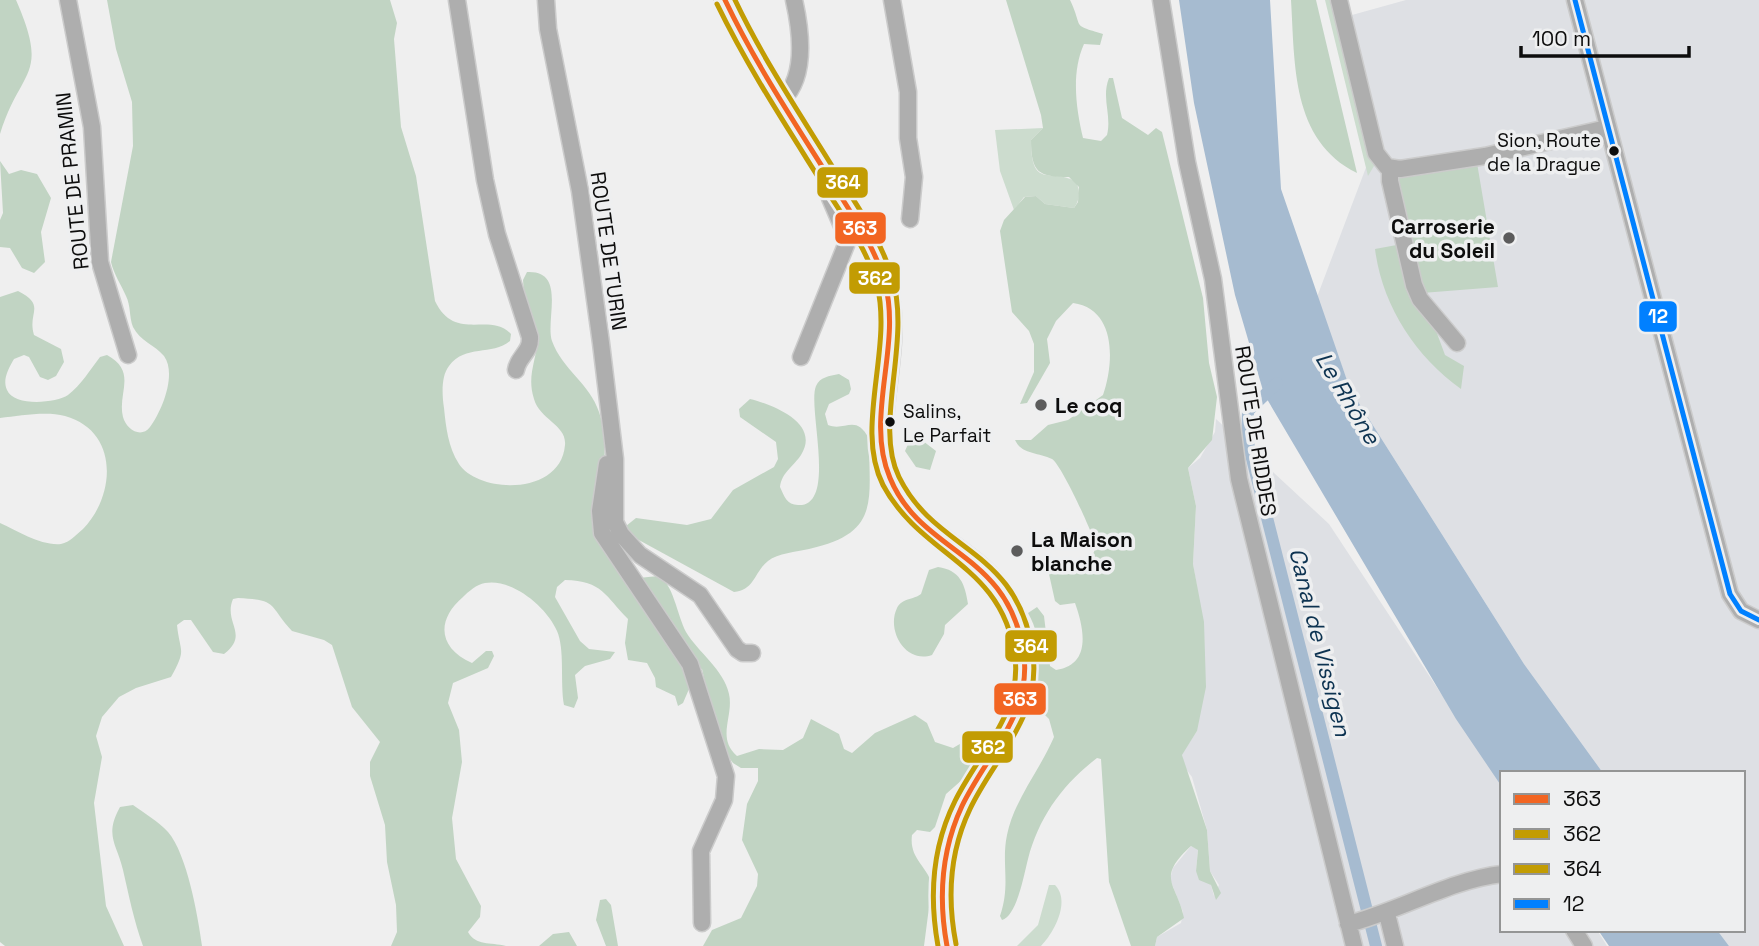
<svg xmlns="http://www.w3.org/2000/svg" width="1759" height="946" font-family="'Space Grotesk',sans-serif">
<rect width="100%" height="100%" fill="#efefef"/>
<!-- built -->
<path fill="#dee0e4" d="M1406 0H1759V946H1729L1717 930H1743V773H1603L1524 664 1350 389 1317 297 1373 149 1382 145 1352 15Z
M1216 419 1329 524 1502 786V930H1597L1607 946H1155L1157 937 1181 923 1183 912 1170 879 1173 868 1191 846 1198 849 1196 871 1211 885 1214 896 1219 885 1210 871 1207 830 1192 777 1183 765 1182 754 1197 731V587L1193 564 1196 506 1188 468 1200 458 1215 432Z"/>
<!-- green -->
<path fill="#ccdcce" d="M1325 0H1336L1374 166 1368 176Z
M1043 128 1031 140C1031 190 1050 168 1075 181 1081 189 1080 200 1074 208L1045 204 1036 196 1024 197 1014 210 1000 171 995 130Z
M1049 885H1055C1071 901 1054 933 1041 946H1017L1038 925Z"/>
<!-- forest -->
<path fill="#c1d4c3" d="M0 0H16C50 78 21 67 0 134Z
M107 0H390L397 23 394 39 401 127 416 176 435 301C455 343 490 311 511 334L510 341C492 356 465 344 449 366 441 376 442 395 444 408 446 427 448 447 459 464 479 494 561 496 565 445 567 425 540 420 534 399 526 374 538 360 537 336 536 317 523 300 523 280L527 272C567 270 545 320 552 341 562 369 590 384 599 412 611 447 599 489 605 525 609 543 621 562 629 579L658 576C673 582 677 615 686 632 698 652 724 670 729 694 734 716 716 738 737 756L759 749 783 750 803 738 811 719 839 734 844 749 852 753 875 733 915 715 927 723 935 742 953 748 982 731 992 732 994 737 979 765 946 794 935 827 930 832 917 830 912 835C909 858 926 865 932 884L924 946H703L712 930 741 918 757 886 758 874 742 840 747 804 758 781V768H741L733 763 697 714V706L707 691 702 669 698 668 683 703 678 706 675 696 656 687 655 678 647 663 628 660 625 643 628 619C605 596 603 581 565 580L557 587 555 597 580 641 589 649 615 652 610 659 585 666 575 675 578 698 574 708 564 705C560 683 565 649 557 631 547 607 512 578 485 583 477 584 468 592 463 597 436 620 438 648 472 663L486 651H492L494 656 488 668 453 683 448 703 459 730 462 762 452 818 456 859 481 906 480 917 468 932C476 946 490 942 506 946H391L397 932 396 905 387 862 385 825 370 776V762L380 742 352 707 332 645 324 640 292 631C268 605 279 600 238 598L233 599C223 623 250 634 224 654L213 652 191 620H184L177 625C180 654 187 648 171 677L136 688 119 697 102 717 96 736 102 757 94 803 106 906 124 946H5L0 942V523C18 531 41 546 61 544 70 542 76 535 83 529 116 495 119 431 65 416 45 411 20 416 0 418V297L18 291C47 306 27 312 34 335L61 349 64 362 56 376 48 380 40 377 29 357 24 355 14 359C9 368 2 379 7 390 14 407 56 403 68 395 81 385 90 370 100 357L107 355C138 372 117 393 123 417 126 429 141 439 150 427 162 411 177 374 164 356 155 345 140 341 133 327 129 317 131 306 126 296 121 284 114 275 111 262L133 146 132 102 116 49Z
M1006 0H1070C1084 29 1070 24 1103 34L1100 45 1084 44C1071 73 1076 108 1083 138L1101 141 1107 135C1112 115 1101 98 1109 78H1113L1122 118 1148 135 1156 128 1162 132 1203 298 1209 363 1217 397 1212 440 1188 468 1196 506 1193 564 1204 622 1206 687 1197 731 1182 755 1207 830 1210 871 1221 893 1216 900 1211 885 1199 880 1196 871 1198 850 1191 846C1155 879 1177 883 1184 918L1157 937 1155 946H1131L1109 882 1101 759 1097 758C1062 785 1039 817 1028 859 1024 874 1017 916 1002 920L1000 916C1011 884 1001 864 1007 835 1014 800 1040 770 1054 737L1049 719 1037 707C1035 672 1046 644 1028 613L1037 607 1044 616 1050 666 1056 670C1092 665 1084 628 1075 603L1060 605 1055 601 1049 574 1041 566 1043 558 1047 556C1073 571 1081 584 1096 547 1094 535 1061 464 1052 459 1039 452 1022 455 1015 440H1031L1048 425 1068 420 1103 395C1114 364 1117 309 1073 303L1056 321 1047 339 1050 363 1027 403 1020 404 1034 372V344L1029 331 1012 312 1000 231 1004 220 1025 197 1036 196 1045 204 1074 208 1078 202 1079 187 1069 177C1039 177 1031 173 1031 140L1043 128 1041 115Z
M1291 0H1316L1357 173C1291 140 1295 64 1291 0Z
M0 161 9 174 21 170 37 174 51 198 41 232 45 262 34 273 22 268 10 248 0 247V220L3 213Z
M1477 163 1498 287 1422 293 1445 355 1464 366 1461 389C1415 356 1382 305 1375 249L1402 244 1392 175Z
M839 374 849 380 851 389 849 394 829 404 825 414 828 425C845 432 856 413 869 439 869 501 881 533 809 549 796 552 778 553 768 561 754 572 755 590 734 592L626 533V526L636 518 687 525 711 519 733 490 774 467 778 459 776 442 740 417 739 409 750 399C773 405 821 423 801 455 793 467 782 472 780 487 784 496 787 505 798 505 838 507 807 407 816 386 820 377 829 376 839 374Z
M923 441 936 451 930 470 916 467 905 451 909 442Z
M938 567C960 570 965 584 968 604L945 625 944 634 932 655C906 664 886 631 897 608 902 598 913 600 921 594L929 570Z
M133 805C144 813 158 821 168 832 187 854 198 916 202 946H143C134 921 129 896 123 870 117 844 104 836 120 807Z
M606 899 611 905 618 946H606L596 920 600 900Z
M569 932 577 946H539L553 934Z"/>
<!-- water -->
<path fill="#a6bbd0" d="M1179 0H1270L1281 189 1350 389 1524 664 1603 773H1502V787L1456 719 1264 394 1235 295 1194 103Z
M1598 930H1717L1729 946H1609Z"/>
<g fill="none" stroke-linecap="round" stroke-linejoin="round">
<!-- canal -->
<path stroke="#a6bbd0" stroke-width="12" d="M1277 383 1248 411 1247 439 1376 946"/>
<!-- minor casing -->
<g stroke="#cbcbcb" stroke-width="19">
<path id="minor" d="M68 0 92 127 100 262 128 355
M457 0 485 180 497 234 530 337C531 353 518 356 516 370
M546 0 548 29 580 191 601 343 615 459V522L621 534 640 555 700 595 737 649 743 653H752
M892 0 908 92V138L914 177 910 219
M1161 0 1187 162 1213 279 1239 479 1354 946
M1339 0 1376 153 1387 167 1400 169 1485 156 1607 128
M1575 0 1730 594 1741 611 1759 620
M782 100C807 77 801 31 794 0
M1390 168V181L1414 285 1420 299 1457 343
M801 357 848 240 830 198 836 190
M607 464 600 511 602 533 690 664 726 776 724 800 701 851 702 923
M1387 914 1395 946
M1348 924C1399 911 1450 880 1502 874
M1574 930 1584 946"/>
</g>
<!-- major casing -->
<g stroke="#cbcbcb" stroke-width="24">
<path id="major" d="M725 0C753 62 800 130 836 189 854 219 875 249 885 283 905 348 866 423 890 479 923 555 1014 549 1024 657 1029 715 999 741 972 787 943 837 934 889 947 946"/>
</g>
<!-- minor -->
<use href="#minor" stroke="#aeaeae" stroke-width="16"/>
<!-- major -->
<use href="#major" stroke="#b0b0b0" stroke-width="21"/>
<!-- bus-1 casing -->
<g stroke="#eeeff0" stroke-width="10">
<path id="bus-1" d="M725 0C755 63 793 120 830 179 850 212 875 246 885 283 902 347 864 417 890 478 922 556 1010 550 1024 656 1031 715 986 756 962 806 941 851 938 897 947 946"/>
</g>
<!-- bus-2 casing -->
<g stroke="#eeeff0" stroke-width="10">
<path id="bus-2" d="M717 4C747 66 785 124 822 183 842 215 867 248 877 285 893 349 854 428 883 485 922 558 1003 563 1015 657 1022 714 978 754 955 801 932 847 929 896 938 946"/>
</g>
<!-- bus-3 casing -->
<g stroke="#eeeff0" stroke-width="10">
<path id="bus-3" d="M735 0C764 61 802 117 837 174 858 207 881 240 892 277 912 341 873 424 899 477 937 554 1019 547 1033 655 1041 717 994 758 970 809 949 853 947 898 956 944"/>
</g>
<!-- bus-4 casing -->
<g stroke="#eeeff0" stroke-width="10">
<path id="bus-4" d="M1575 0 1730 594 1741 611 1759 620"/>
</g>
<!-- bus-1 -->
<use href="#bus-1" stroke="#f26522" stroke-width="5"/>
<!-- bus-2 -->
<use href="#bus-2" stroke="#c29c03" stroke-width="5"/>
<!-- bus-3 -->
<use href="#bus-3" stroke="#c29c03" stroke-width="5"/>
<!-- bus-4 -->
<use href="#bus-4" stroke="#0080ff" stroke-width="5"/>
</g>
<!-- markers -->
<g fill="#0d0d0d" stroke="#eeeff0" stroke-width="2.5">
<circle cx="1614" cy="151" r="6"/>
<circle cx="890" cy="422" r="6"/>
</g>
<g fill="#5c5c5c" stroke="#eeeff0" stroke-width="2.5">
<circle cx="1509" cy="238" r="7"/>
<circle cx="1041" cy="405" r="7"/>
<circle cx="1017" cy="551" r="7"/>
</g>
<g text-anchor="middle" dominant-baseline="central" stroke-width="7" stroke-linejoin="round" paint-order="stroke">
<!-- bus labels -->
<g font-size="19" fill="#0d0d0d" stroke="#eeeff0" text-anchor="end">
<text x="1601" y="140">Sion, Route<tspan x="1601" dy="24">de la Drague</tspan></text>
<text x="903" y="411" text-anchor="start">Salins,<tspan x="903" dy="24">Le Parfait</tspan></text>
</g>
<!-- street labels -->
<g font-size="21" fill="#0d0d0d" stroke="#eeeff0">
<text transform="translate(72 181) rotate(-96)">ROUTE DE PRAMIN</text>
<text transform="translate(609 251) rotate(82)">ROUTE DE TURIN</text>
<text transform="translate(1256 431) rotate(81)">ROUTE DE RIDDES</text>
</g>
<!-- poi labels -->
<g font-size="21" font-weight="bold" fill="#0d0d0d" stroke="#eeeff0" text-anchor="start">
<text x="1495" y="226" text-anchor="end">Carroserie<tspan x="1495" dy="24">du Soleil</tspan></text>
<text x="1055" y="405">Le coq</text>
<text x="1031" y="539">La Maison<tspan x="1031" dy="24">blanche</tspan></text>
</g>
<!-- water labels -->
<g font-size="23" font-style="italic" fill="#0d3351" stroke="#eeeff0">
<text transform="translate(1348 398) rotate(59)">Le Rhône</text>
<text transform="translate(1320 642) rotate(76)">Canal de Vissigen</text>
</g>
</g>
<g stroke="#eeeff0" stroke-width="2.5">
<rect x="816" y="166" width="53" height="33" rx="7" fill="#c29c03"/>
<rect x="834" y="211" width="53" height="34" rx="7" fill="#f26522"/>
<rect x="848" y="261" width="53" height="34" rx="7" fill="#c29c03"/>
<rect x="1638" y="300" width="40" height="33" rx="7" fill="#0080ff"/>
<rect x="1004" y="629" width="54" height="34" rx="7" fill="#c29c03"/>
<rect x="993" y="682" width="54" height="34" rx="7" fill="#f26522"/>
<rect x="961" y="730" width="53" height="34" rx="7" fill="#c29c03"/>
</g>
<g font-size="19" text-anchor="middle" font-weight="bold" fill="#fff">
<text x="843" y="189">364</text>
<text x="860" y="235">363</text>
<text x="875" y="285">362</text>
<text x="1658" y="323">12</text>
<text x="1031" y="653">364</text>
<text x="1020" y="706">363</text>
<text x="988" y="754">362</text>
</g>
<!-- legend -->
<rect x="1500" y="771" width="245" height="161" fill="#eeeff0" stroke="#949595" stroke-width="2"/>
<rect x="1514" y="794" width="35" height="10" fill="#f26522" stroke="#949595" stroke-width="2"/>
<text x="1563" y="806" font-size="21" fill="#0d0d0d">363</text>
<rect x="1514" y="829" width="35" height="10" fill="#c29c03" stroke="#949595" stroke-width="2"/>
<text x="1563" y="841" font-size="21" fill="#0d0d0d">362</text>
<rect x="1514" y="864" width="35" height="10" fill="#c29c03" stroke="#949595" stroke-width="2"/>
<text x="1563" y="876" font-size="21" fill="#0d0d0d">364</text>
<rect x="1514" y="899" width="35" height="10" fill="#0080ff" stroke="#949595" stroke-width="2"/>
<text x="1563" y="911" font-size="21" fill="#0d0d0d">12</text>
<!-- scale -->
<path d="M1521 46v10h168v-10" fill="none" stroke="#0d0d0d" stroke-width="3.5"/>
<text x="1532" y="46" font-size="21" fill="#0d0d0d" stroke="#eeeff0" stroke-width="5" paint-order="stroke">100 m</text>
</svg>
